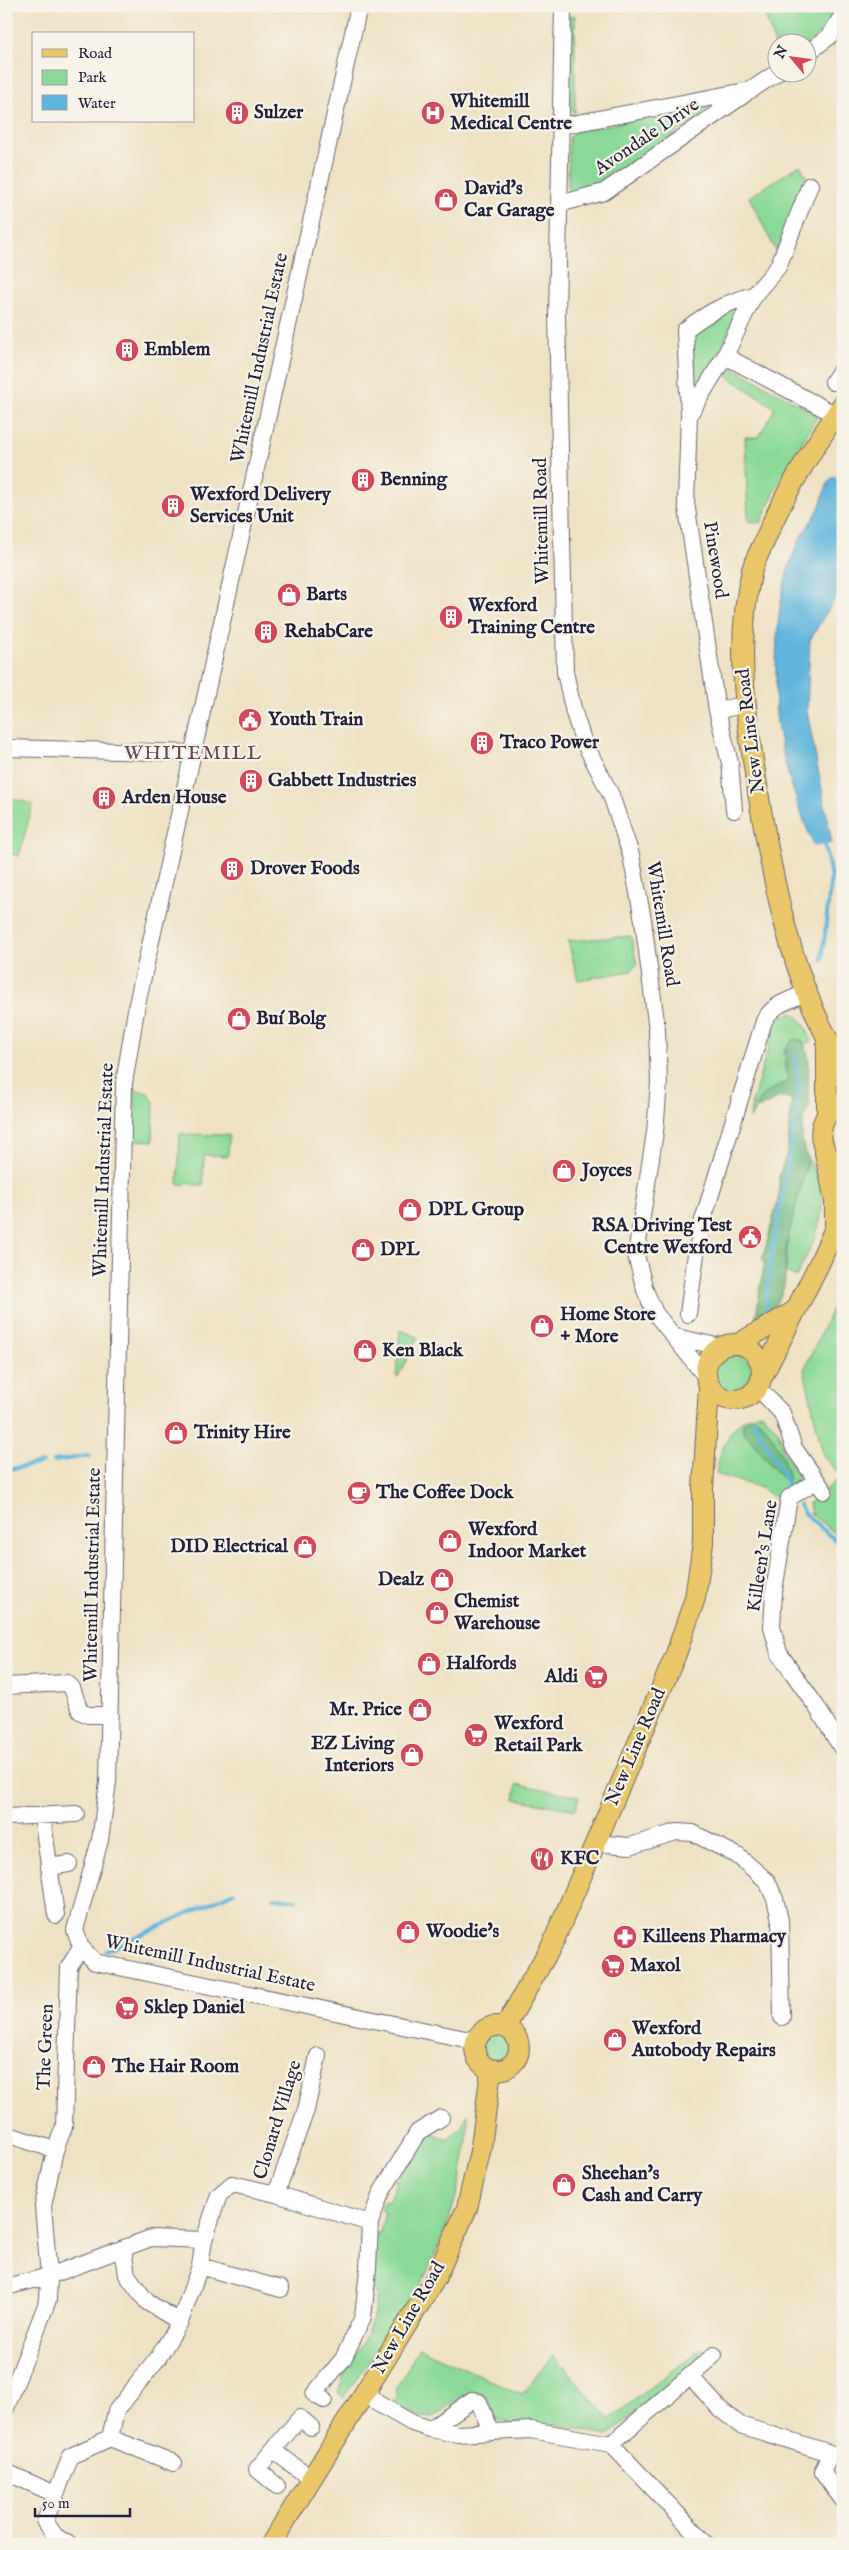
<svg xmlns="http://www.w3.org/2000/svg" width="849" height="2550" font-family="'IM FELL English',serif">
<rect width="100%" height="100%" fill="#f7f3e8"/>
<filter id="ink" filterUnits="userSpaceOnUse"><feTurbulence type="fractalNoise" baseFrequency=".02" numOctaves="2"/><feDisplacementMap in="SourceGraphic" scale="10" xChannelSelector="R" yChannelSelector="G"/><feConvolveMatrix kernelMatrix="1 2 1 2 8 2 1 2 1" color-interpolation-filters="sRGB"/></filter>
<filter id="wash" filterUnits="userSpaceOnUse"><feTurbulence type="fractalNoise" baseFrequency=".0096" numOctaves="4" result="noise"/><feDisplacementMap in="SourceGraphic" scale="20" xChannelSelector="R" yChannelSelector="G"/><feGaussianBlur stdDeviation="1.12" result="paint"/><feColorMatrix in="noise" values="0 0 0 0 0 0 0 0 0 0 0 0 0 0 0 0 0 1.4 0 .05"/><feComposite in="paint" operator="in"/></filter>
<g filter="url(#wash)">
<rect width="100%" height="100%" fill="#efe2c4"/>
<!-- green -->
<path fill="#8bd997" stroke="#567e69" d="M819 6 818 11 832 16 825 28 808 46 807 47 806 42H776V48L762 7Z
M569 16H575V113L569 107Z
M702 106 707 107 708 112 594 189 580 194 570 191 568 187 569 139 573 132Z
M800 165 806 176 796 197V208L776 251 749 197Z
M740 303 722 346 693 394V336L699 325Z
M732 367 818 415 775 490 761 523 748 521 745 437H759L775 408 724 374Z
M6 797 33 804 19 856 6 852Z
M631 936 637 964 631 971 578 980 568 941Z
M792 1013C803 1020 808 1029 811 1042L805 1044 802 1040 784 1049 788 1081 762 1095 750 1120 752 1103 775 1025 782 1016Z
M135 1090 148 1093 154 1102 153 1141 133 1140Z
M180 1134 229 1135 228 1156 204 1155 203 1185 178 1184Z
M808 1159C836 1203 817 1235 796 1277L786 1272 788 1236Z
M843 1285V1540L811 1514 809 1503 841 1477 823 1455 804 1370Z
M400 1330 418 1337 398 1377 396 1376Z
M713 1372a19 19 0 1 1 38 0a19 19 0 1 1-38 0Z
M763 1413 778 1431 784 1451 800 1479 777 1499 761 1488 716 1474C720 1448 732 1416 763 1413Z
M517 1784 579 1796 576 1810 515 1799Z
M481 2048a15 15 0 1 1 30 0a15 15 0 1 1-30 0Z
M468 2113C469 2169 449 2228 424 2278 403 2320 370 2359 343 2398L339 2394 344 2374 362 2345 373 2319 377 2294 373 2293 376 2233H380L385 2212 381 2210 385 2201 389 2202 397 2182 393 2180 399 2179 410 2160 408 2154 413 2157 425 2139 422 2136 431 2132 448 2140 462 2126Z
M419 2348 522 2394 553 2355 610 2419 701 2349 710 2352 610 2434 607 2435 552 2424H506V2421L498 2420 485 2396C459 2380 448 2422 422 2417 412 2415 403 2407 394 2402L398 2395 395 2390Z"/>
<!-- forest -->
<path fill="#70b980" stroke="#496e5e" d="M795 1039 802 1040C812 1056 808 1074 808 1090 808 1094 810 1098 810 1102 810 1107 806 1112 805 1117 800 1130 802 1146 808 1159 802 1184 794 1209 789 1234 780 1274 797 1296 755 1321L765 1260H762L779 1196V1176L787 1152 792 1099 780 1097 760 1108H756C760 1093 775 1088 788 1081 787 1063 779 1049 795 1039Z
M753 1417C769 1423 790 1466 788 1483L780 1476 743 1431V1423Z"/>
<!-- water -->
<path fill="#5fb5dc" stroke="#406c8c" d="M833 477 843 478V585L810 640 807 711 832 843 814 846C797 805 781 760 776 715 775 702 776 689 776 677 776 629 779 583 800 539 804 531 811 522 816 514 823 502 824 485 833 477Z"/>
<g fill="none" stroke-linecap="round" stroke-linejoin="round">
<!-- stream -->
<path stroke="#5fb5dc" stroke-width="4" d="M822 960 831 877 824 841
M766 1308 770 1264 800 1093 795 1053
M754 1421 788 1485
M54 1461 89 1456
M6 1470 42 1463
M799 1505 804 1513 843 1547
M273 1898 296 1900
M106 1951 234 1892"/>
</g>
</g>
<g filter="url(#ink)">
<g fill="none" stroke-linecap="round" stroke-linejoin="round">
<!-- minor casing -->
<g stroke="#6a656b" stroke-width="18">
<path id="minor" d="M359 6 137 1004 124 1083 108 1782 100 1840 75 1930 81 1947 95 1962 475 2041
M563 6 557 315 565 672 574 713 583 740 611 795 631 855 643 920 657 1030 659 1083 655 1132 636 1255 645 1290 655 1313 706 1377
M806 54 830 36 843 14
M561 126 751 90 778 72
M559 204 604 192 745 94
M725 356 836 415
M833 382 843 367
M689 415 685 330C707 313 727 302 754 295
M717 710 745 705
M6 748 193 753
M734 810 730 763 717 710 686 502 689 415 725 356 754 295 778 267 810 185
M688 1314 696 1254 703 1220 764 1021C773 1003 790 1001 807 992
M676 1337 721 1347
M757 1387 782 1413 794 1448 824 1491
M816 1481 789 1498 774 1591 772 1627 779 1653 816 1706 843 1750
M6 1686 67 1683 72 1688 80 1711 88 1715H110
M42 1815 56 1915
M6 1817 76 1814
M595 1843 630 1846 676 1832 693 1833 738 1856 767 1881 775 1899 780 1920 782 2017
M49 1867 69 1864
M6 2134 55 2150
M276 2194 306 2110 318 2056
M123 2249 127 2275 147 2302 180 2322
M200 2266 281 2289
M6 2287 49 2276 43 2206 55 2150 64 2127 69 1967 81 1947
M691 2377 720 2409 740 2425 843 2457
M366 2391 377 2403 412 2423 430 2429 458 2434 531 2430 611 2444 706 2544
M324 2400 314 2394 343 2359 363 2317 368 2269 370 2223 381 2193 418 2132 441 2118
M6 2408 48 2300 49 2276 151 2238 204 2240
M430 2429 472 2400 479 2402 491 2431
M110 2438 174 2463
M611 2444 714 2355
M273 2450 310 2478
M828 2453 827 2461 822 2472 843 2500
M6 2472 55 2494
M277 2486 257 2469 300 2418 311 2427
M68 2544 55 2536 45 2521 71 2456 110 2438 116 2411 158 2358 180 2322 200 2266 204 2240 219 2195 232 2184 276 2194 370 2223"/>
</g>
<!-- major casing -->
<g stroke="#6a656b" stroke-width="22">
<path id="major" d="M843 404C813 448 784 493 764 542 760 551 755 560 752 570 733 650 748 731 761 810 775 892 796 995 843 1064
M843 1102C812 1118 816 1152 843 1170
M827 1116V1041
M825 1153 835 1201V1225
M738 1344 795 1311
M706 1372a28 28 0 1 1 56 0a28 28 0 1 1-56 0Z
M761 1379 819 1264 843 1210
M475 2048a22 22 0 1 1 44 0a22 22 0 1 1-44 0Z
M505 2027 552 1945 676 1654 695 1598 703 1543V1489L709 1386
M271 2544 435 2279 467 2208 481 2147 491 2070"/>
</g>
<!-- minor -->
<use href="#minor" stroke="#fff" stroke-width="16"/>
<!-- major -->
<use href="#major" stroke="#e9c769" stroke-width="20"/>
</g>
</g>
<!-- icons -->
<defs>
<g id="building-disc" transform="scale(1.25)"><circle r="9.5" fill="#d1495b" stroke="#f7f3e8"/><path d="M-4-6H4V6H1V3H-1V6H-4ZM-2.5-4.3h1.7v1.8h-1.7ZM.8-4.3h1.7v1.8H.8ZM-2.5-1h1.7V.8h-1.7ZM.8-1h1.7V.8H.8Z" fill="#fff"/></g>
<g id="hospital-disc" transform="scale(1.25)"><circle r="9.5" fill="#d1495b" stroke="#f7f3e8"/><path d="M-5-5h3v3.5h4V-5h3V5h-3V1.5h-4V5h-3Z" fill="#fff"/></g>
<g id="shop-disc" transform="scale(1.25)"><circle r="9.5" fill="#d1495b" stroke="#f7f3e8"/><path d="M-5-2.5h2.3a2.7 3.5 0 0 1 5.4 0H5L5.5 6h-11ZM-1.5-2.5h3a1.5 2.3 0 0 0-3 0Z" fill="#fff"/></g>
<g id="civic-disc" transform="scale(1.25)"><circle r="9.5" fill="#d1495b" stroke="#f7f3e8"/><path d="M-.6-6.5H3V-4.5H.6V-3L4-1V1h2V6H-6V1h2V-1L-.6-3ZM-1.2 2.5V6h2.4V2.5Z" fill="#fff"/></g>
<g id="cafe-disc" transform="scale(1.25)"><circle r="9.5" fill="#d1495b" stroke="#f7f3e8"/><path d="M-5.5-4.5H6V0H3Q3 3.5 0 3.5H-2.5Q-5.5 3.5-5.5 0ZM3-3.2v2h1.7v-2ZM-6 4.5H4V6H-6Z" fill="#fff"/></g>
<g id="supermarket-disc" transform="scale(1.25)"><circle r="9.5" fill="#d1495b" stroke="#f7f3e8"/><path d="M-6-5.5h2.5l.6 2H6L4.5 2H-2.5L-4.4-4H-6ZM-1.5 3.2a1.3 1.3 0 1 0 .1 0ZM3 3.2a1.3 1.3 0 1 0 .1 0Z" fill="#fff"/></g>
<g id="restaurant-disc" transform="scale(1.25)"><circle r="9.5" fill="#d1495b" stroke="#f7f3e8"/><path d="M-5-6h1v4h1v-4h1v4h1v-4h1v5L-1.5 .5V6h-2V.5L-5-1ZM5-6V6H3V1.5H1.5Q1.5-4 5-6Z" fill="#fff"/></g>
<g id="pharmacy-disc" transform="scale(1.25)"><circle r="9.5" fill="#d1495b" stroke="#f7f3e8"/><path d="M-2-6h4v4h4v4h-4v4h-4v-4h-4v-4h4Z" fill="#fff"/></g>
</defs>
<g fill-rule="evenodd">
<use href="#building-disc" x="237" y="113"/>
<use href="#hospital-disc" x="433" y="113"/>
<use href="#shop-disc" x="446" y="200"/>
<use href="#building-disc" x="127" y="350"/>
<use href="#building-disc" x="363" y="480"/>
<use href="#building-disc" x="173" y="506"/>
<use href="#shop-disc" x="289" y="595"/>
<use href="#building-disc" x="451" y="617"/>
<use href="#building-disc" x="266" y="632"/>
<use href="#civic-disc" x="250" y="720"/>
<use href="#building-disc" x="482" y="743"/>
<use href="#building-disc" x="251" y="781"/>
<use href="#building-disc" x="104" y="798"/>
<use href="#building-disc" x="232" y="869"/>
<use href="#shop-disc" x="239" y="1019"/>
<use href="#shop-disc" x="564" y="1171"/>
<use href="#shop-disc" x="410" y="1210"/>
<use href="#civic-disc" x="750" y="1237"/>
<use href="#shop-disc" x="363" y="1250"/>
<use href="#shop-disc" x="542" y="1326"/>
<use href="#shop-disc" x="365" y="1351"/>
<use href="#shop-disc" x="176" y="1433"/>
<use href="#cafe-disc" x="359" y="1493"/>
<use href="#shop-disc" x="450" y="1541"/>
<use href="#shop-disc" x="305" y="1547"/>
<use href="#shop-disc" x="442" y="1580"/>
<use href="#shop-disc" x="437" y="1613"/>
<use href="#shop-disc" x="429" y="1664"/>
<use href="#supermarket-disc" x="596" y="1677"/>
<use href="#shop-disc" x="420" y="1710"/>
<use href="#supermarket-disc" x="476" y="1735"/>
<use href="#shop-disc" x="412" y="1755"/>
<use href="#restaurant-disc" x="542" y="1859"/>
<use href="#shop-disc" x="408" y="1932"/>
<use href="#pharmacy-disc" x="625" y="1937"/>
<use href="#supermarket-disc" x="613" y="1966"/>
<use href="#supermarket-disc" x="127" y="2008"/>
<use href="#shop-disc" x="615" y="2040"/>
<use href="#shop-disc" x="94" y="2067"/>
<use href="#shop-disc" x="564" y="2185"/>
</g>
<g text-anchor="middle" dominant-baseline="central" stroke-width="4.5" stroke-linejoin="round" paint-order="stroke">
<!-- poi labels -->
<g font-size="19" font-weight="bold" fill="#22223b" stroke="#f7f3e8" text-anchor="start">
<text x="450" y="102">Whitemill<tspan x="450" dy="22">Medical Centre</tspan></text>
<text x="254" y="113">Sulzer</text>
<text x="464" y="189">David's<tspan x="464" dy="22">Car Garage</tspan></text>
<text x="144" y="350">Emblem</text>
<text x="380" y="480">Benning</text>
<text x="190" y="495">Wexford Delivery<tspan x="190" dy="22">Services Unit</tspan></text>
<text x="306" y="595">Barts</text>
<text x="468" y="606">Wexford<tspan x="468" dy="22">Training Centre</tspan></text>
<text x="284" y="632">RehabCare</text>
<text x="268" y="720">Youth Train</text>
<text x="500" y="743">Traco Power</text>
<text x="268" y="781">Gabbett Industries</text>
<text x="122" y="798">Arden House</text>
<text x="250" y="869">Drover Foods</text>
<text x="256" y="1019">Buí Bolg</text>
<text x="582" y="1171">Joyces</text>
<text x="428" y="1210">DPL Group</text>
<text x="732" y="1226" text-anchor="end">RSA Driving Test<tspan x="732" dy="22">Centre Wexford</tspan></text>
<text x="380" y="1250">DPL</text>
<text x="560" y="1315">Home Store<tspan x="560" dy="22">+ More</tspan></text>
<text x="382" y="1351">Ken Black</text>
<text x="194" y="1433">Trinity Hire</text>
<text x="376" y="1493">The Coffee Dock</text>
<text x="468" y="1530">Wexford<tspan x="468" dy="22">Indoor Market</tspan></text>
<text x="288" y="1547" text-anchor="end">DID Electrical</text>
<text x="424" y="1580" text-anchor="end">Dealz</text>
<text x="454" y="1602">Chemist<tspan x="454" dy="22">Warehouse</tspan></text>
<text x="446" y="1664">Halfords</text>
<text x="578" y="1677" text-anchor="end">Aldi</text>
<text x="402" y="1710" text-anchor="end">Mr. Price</text>
<text x="494" y="1724">Wexford<tspan x="494" dy="22">Retail Park</tspan></text>
<text x="394" y="1744" text-anchor="end">EZ Living<tspan x="394" dy="22">Interiors</tspan></text>
<text x="560" y="1859">KFC</text>
<text x="426" y="1932">Woodie's</text>
<text x="642" y="1937">Killeens Pharmacy</text>
<text x="630" y="1966">Maxol</text>
<text x="144" y="2008">Sklep Daniel</text>
<text x="632" y="2029">Wexford<tspan x="632" dy="22">Autobody Repairs</tspan></text>
<text x="112" y="2067">The Hair Room</text>
<text x="582" y="2174">Sheehan's<tspan x="582" dy="22">Cash and Carry</tspan></text>
</g>
<!-- street labels -->
<g font-size="19" fill="#22223b" stroke="#f7f3e8">
<text transform="translate(647 137) rotate(-34)">Avondale Drive</text>
<text transform="translate(260 358) rotate(-78)">Whitemill Industrial Estate</text>
<text transform="translate(542 521) rotate(-91)">Whitemill Road</text>
<text transform="translate(715 560) rotate(81)">Pinewood</text>
<text transform="translate(751 731) rotate(-97)">New Line Road</text>
<text transform="translate(662 924) rotate(81)">Whitemill Road</text>
<text transform="translate(104 1170) rotate(-88)">Whitemill Industrial Estate</text>
<text transform="translate(763 1556) rotate(-81)">Killeen's Lane</text>
<text transform="translate(93 1575) rotate(-89)">Whitemill Industrial Estate</text>
<text transform="translate(636 1747) rotate(-67)">New Line Road</text>
<text transform="translate(210 1964) rotate(12)">Whitemill Industrial Estate</text>
<text transform="translate(46 2047) rotate(-88)">The Green</text>
<text transform="translate(278 2120) rotate(-73)">Clonard Village</text>
<text transform="translate(409 2318) rotate(-60)">New Line Road</text>
</g>
<!-- neighbourhood labels -->
<g font-size="20" letter-spacing="1" fill="#664755" stroke="#f7f3e8">
<text x="193" y="753">WHITEMILL</text>
</g>
</g>
<!-- margin -->
<rect width="849" height="2550" fill="none" stroke="#f7f3e8" stroke-width="25"/>
<!-- legend -->
<rect x="32" y="32" width="162" height="90" fill="#f7f3e8" stroke="#a29fa3"/>
<rect x="42" y="49" width="25" height="8" fill="#e9c769" stroke="#a29fa3"/>
<text x="78" y="58" font-size="15" fill="#22223b">Road</text>
<rect x="42" y="70" width="25" height="15" fill="#8bd997" stroke="#a29fa3"/>
<text x="78" y="82" font-size="15" fill="#22223b">Park</text>
<rect x="42" y="95" width="25" height="15" fill="#5fb5dc" stroke="#a29fa3"/>
<text x="78" y="108" font-size="15" fill="#22223b">Water</text>
<!-- north arrow -->
<g transform="translate(792 58) rotate(299)"><circle r="24" fill="#f7f3e8" stroke="#a29fa3"/>
<path d="M0-4L9 19L0 12L-9 19Z" fill="#d1495b"/>
<text y="-8" font-size="14" font-weight="bold" text-anchor="middle" fill="#22223b">N</text>
</g>
<!-- scale -->
<path d="M35 2508v8h95v-8" fill="none" stroke="#22223b" stroke-width="2.5"/>
<text x="42" y="2508" font-size="15" fill="#22223b" stroke="#f7f3e8" stroke-width="4" paint-order="stroke">50 m</text>
</svg>
